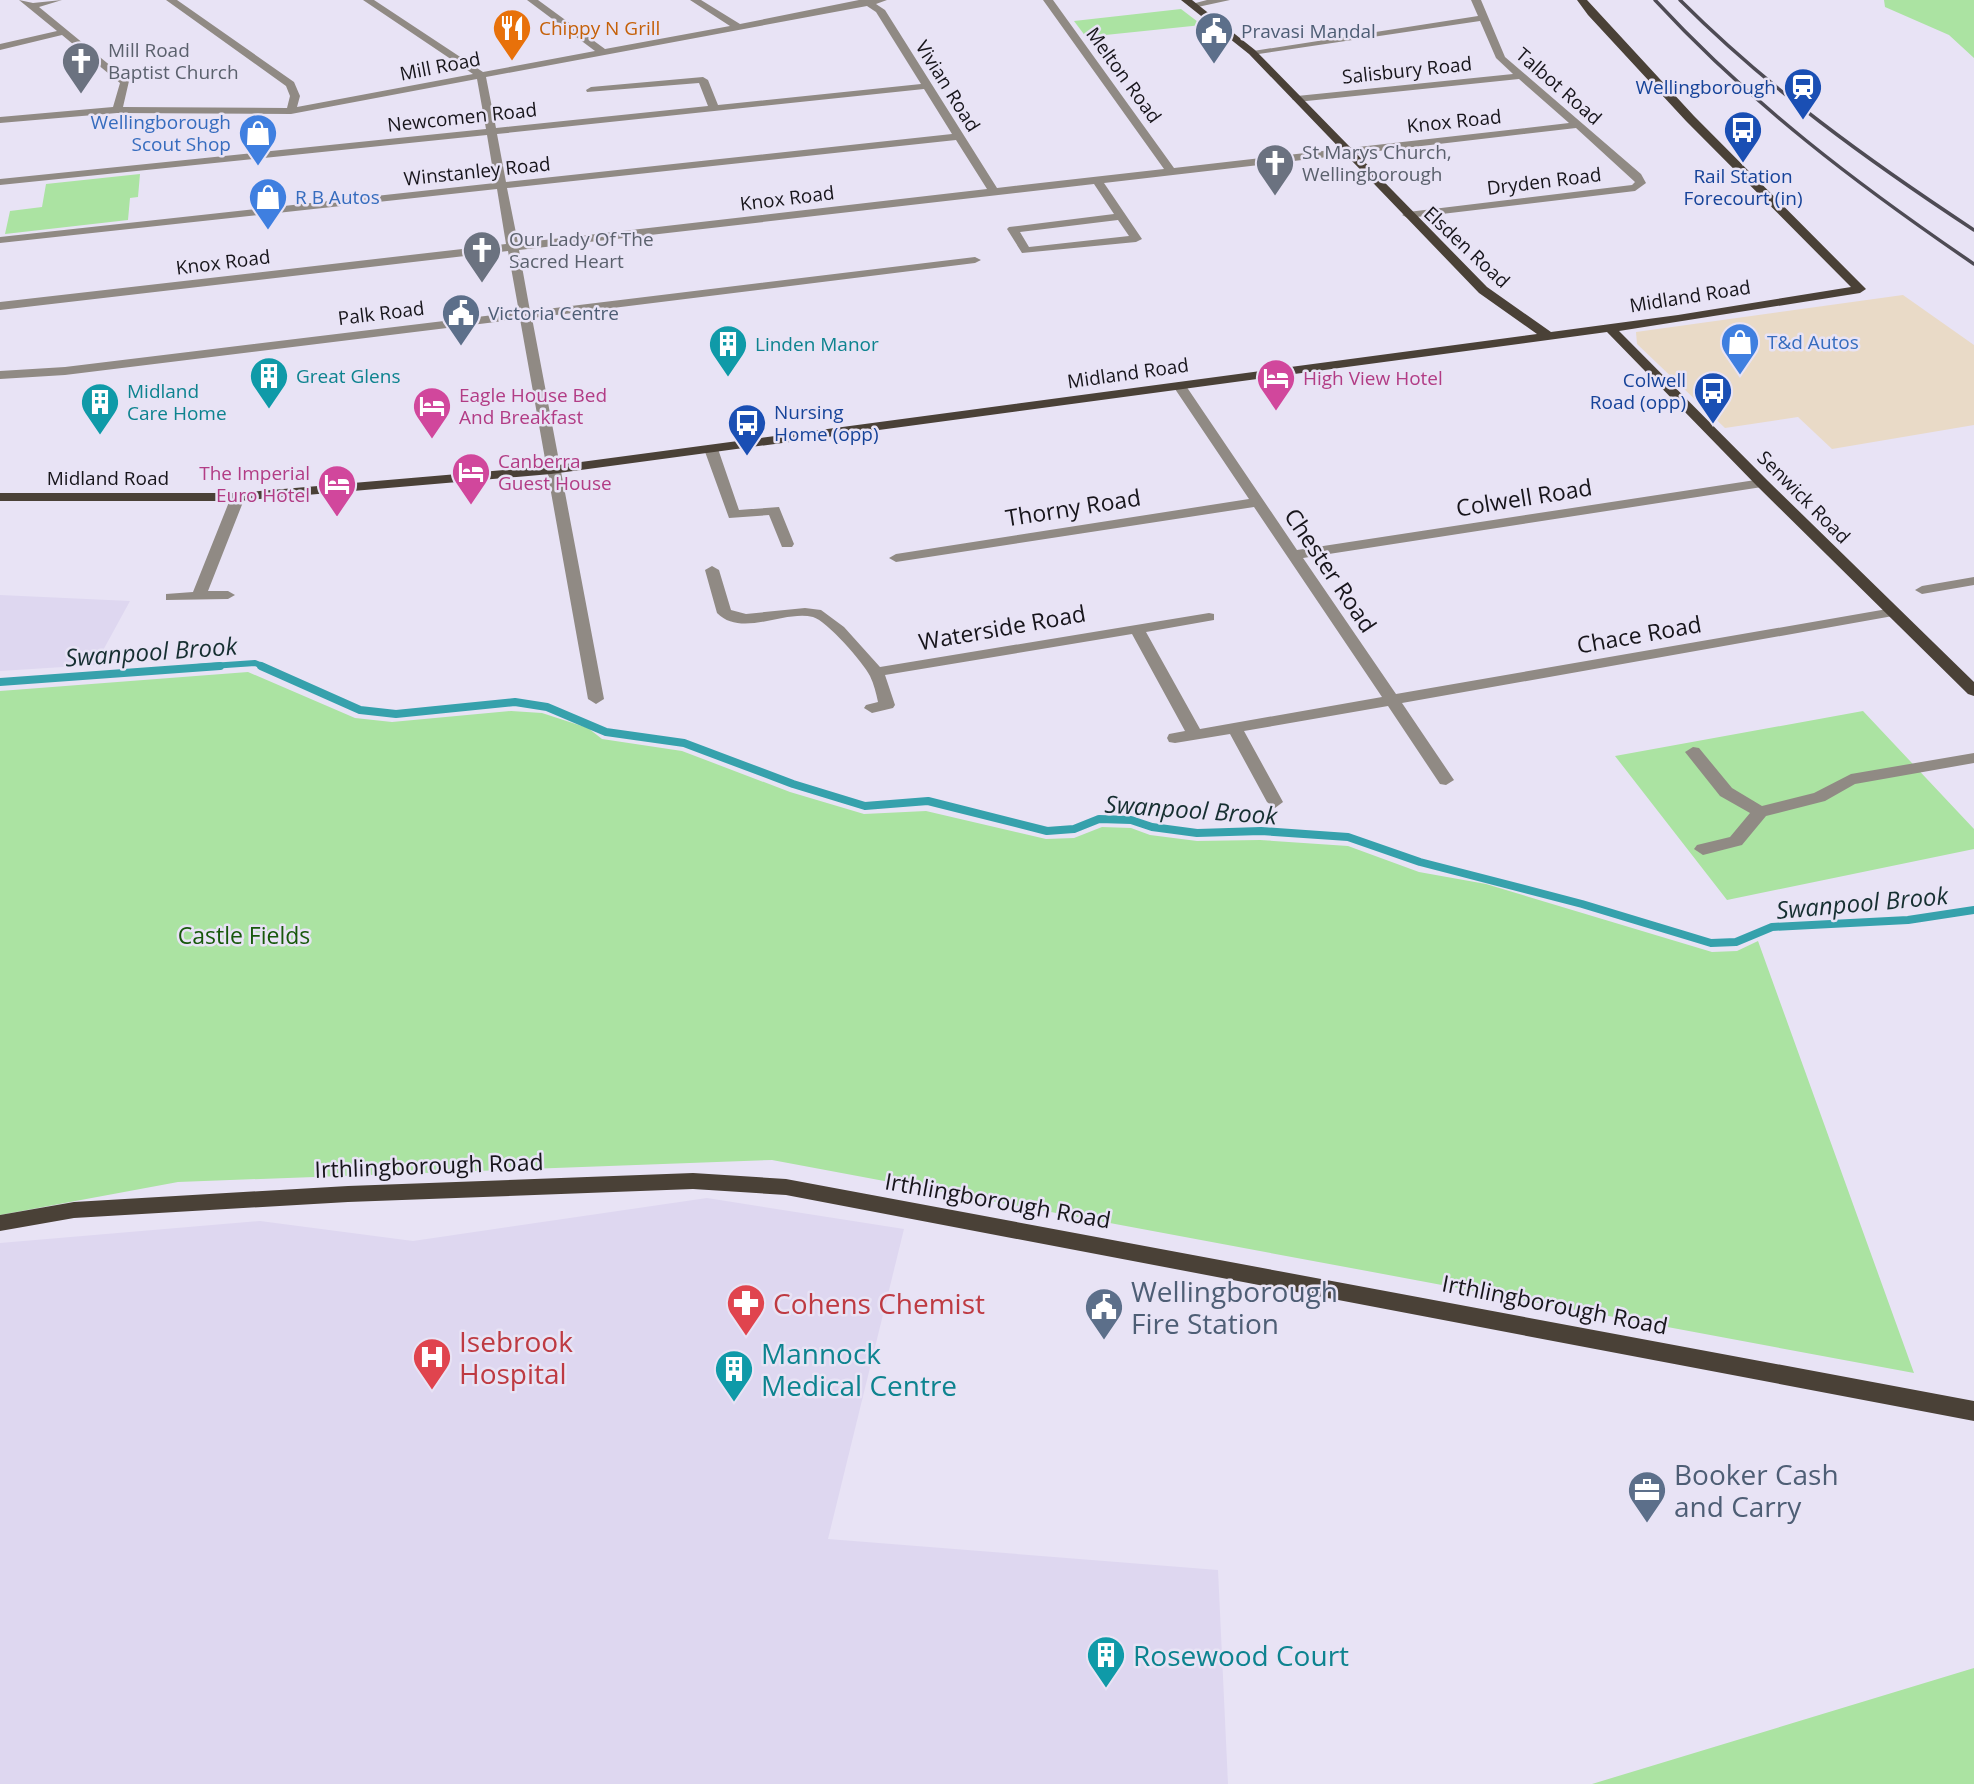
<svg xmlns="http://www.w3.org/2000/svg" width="1974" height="1784" font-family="'Open Sans',sans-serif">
<rect width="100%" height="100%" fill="#e8e3f5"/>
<!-- industrial -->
<path fill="#e9dac7" d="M1903 295 1974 345V425L1832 449 1798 417 1725 428 1637 344 1636 332Z"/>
<!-- built -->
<path fill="#ded7f0" d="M0 595 130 601 95 665 0 671Z
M707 1198 904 1229 828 1539 1218 1570 1228 1784H0V1243L260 1221 413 1241Z"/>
<!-- green -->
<path fill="#abe3a2" d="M1884 0H1974V58L1949 35 1885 7Z
M1181 9 1202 25 1086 37 1074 21Z
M140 174 138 197 130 198 128 220 5 234 10 211 42 207 46 184Z
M248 672 355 718 392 722 511 711 542 713 588 728 602 739 682 751 790 792 864 814 926 811 1046 839 1074 838 1102 827 1131 828 1150 835 1197 841 1260 840 1348 846 1419 872 1486 884 1712 952 1737 951 1758 941 1914 1373 772 1160 178 1182 0 1215V691Z
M1863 711 1974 829V849L1727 900 1615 756Z
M1974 1668V1784H1592Z"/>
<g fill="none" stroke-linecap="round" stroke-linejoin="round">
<!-- stream-far1 -->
<path stroke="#36a1ac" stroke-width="6" d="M197 667 255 663 265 667"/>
<!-- stream -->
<path stroke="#36a1ac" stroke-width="8" d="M261 666 360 710 396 714 515 702 547 707 606 732 684 743 793 784 865 806 928 801 1047 831 1074 829 1099 819 1131 820 1152 827 1197 833 1261 831 1348 837 1420 862 1582 904 1711 943 1736 942 1772 927 1908 920 1974 910
M0 682 220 666"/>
<!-- minor -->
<path fill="#908a84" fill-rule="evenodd" d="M19 0 33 3 62 0 39 7 129 81 123 107 287 108 290 96 286 86 166 0H177L294 82 300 96 297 107 473 74 363 0H374L483 72 595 51 527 0H538L605 49 730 26 690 0H701L740 24 859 0H887L876 4 885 10 997 188 1164 169 1043 0H1053L1174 168 1569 123 1519 79 1297 102 1292 99 1297 96 1513 74 1496 58 1480 21 1252 55 1247 52 1478 16 1471 0H1481L1505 57 1641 174 1646 183 1635 191 1408 218 1402 215 1408 212 1632 185 1635 182 1576 128 1104 183 1142 239 1136 242 1022 253 1007 229 1009 227 1114 214 1094 184 519 250 530 311 975 257 981 260 975 263 532 318 604 699 596 704 588 699 520 319 65 375 0 379V371L65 367 519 312 508 251 0 310V302L506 244 497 189 0 243V237L495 183 487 135 0 185V179L486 129 477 79 291 114 117 113 0 123V117L113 107 120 83 62 35 0 50V44L57 31ZM867 6 876 12 921 84 718 105 708 80 703 77 591 87 586 90 587 92 699 83 708 106 496 128 486 77ZM924 89 952 134 506 182 497 134ZM956 140 987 189 518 243 507 188ZM1118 220 1129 236 1029 247 1020 232Z
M1207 0H1230L1193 8 1188 5Z
M1179 382 1184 383 1297 550 1762 479 1769 483 1762 487 1303 558 1396 694 1893 608 1900 612 1893 616 1402 703 1454 780 1446 785 1440 784 1388 706 1244 731 1283 802 1275 808 1267 802 1230 734 1175 743 1169 742 1167 738 1169 734 1185 731 1132 634 885 675 895 705 893 708 872 713 864 708 866 705 878 702C876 693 874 684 870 676 863 662 827 621 813 617 783 610 742 638 717 613L705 570 712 566 719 570 731 610 746 614 805 608 821 610 844 627 880 667 1209 613 1214 614V620L1146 632 1200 729 1382 697 1254 507 896 562 889 558 896 554 1249 499 1173 386Z
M711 445 718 449 739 510 779 507 794 544 792 547H782L769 515 729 518 704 449Z
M238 493 245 497 208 591H228L235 595 228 599 166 600V594L193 592 231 497Z
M1974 577V585L1922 594 1915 590 1922 586Z
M1693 747 1699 748 1732 788 1762 806 1814 793 1851 774 1974 753V763L1855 784 1825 801 1766 816 1742 845 1703 855 1694 849 1697 845 1730 837 1750 813 1720 796 1685 752Z"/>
<!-- major -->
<path fill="#4a4137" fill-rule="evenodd" d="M1181 0H1192L1255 50 1487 287 1551 332 1678 315 1851 287 1686 121 1588 15 1577 0H1587L1694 116 1866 289 1860 293 1619 331 1767 480 1974 682V696L1968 694 1757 486 1607 332 551 474 238 501H0V493H238L551 466 1537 334 1479 293 1249 54Z
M693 1173 786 1179 1974 1401V1421L786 1195 693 1189 348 1202 74 1218 0 1231V1215L74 1202 348 1186Z"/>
<!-- rail -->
<path stroke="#4e4b54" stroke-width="3.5" d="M1655 0C1750 103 1858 185 1974 264
M1680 0C1769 89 1869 161 1974 230"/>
</g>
<!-- icons -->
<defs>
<g id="restaurant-pin" transform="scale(2.0125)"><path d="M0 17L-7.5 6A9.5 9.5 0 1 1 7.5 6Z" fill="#e8710a" stroke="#e8e3f5"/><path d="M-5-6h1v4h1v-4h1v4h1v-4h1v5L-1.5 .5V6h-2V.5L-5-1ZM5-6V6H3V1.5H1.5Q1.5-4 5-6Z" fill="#fff"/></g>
<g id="civic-pin" transform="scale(2.0125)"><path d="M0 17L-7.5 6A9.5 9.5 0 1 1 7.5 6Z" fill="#5c6f8a" stroke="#e8e3f5"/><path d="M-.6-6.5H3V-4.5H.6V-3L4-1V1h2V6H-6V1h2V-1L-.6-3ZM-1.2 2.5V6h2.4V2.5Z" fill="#fff"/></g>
<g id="church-pin" transform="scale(2.0125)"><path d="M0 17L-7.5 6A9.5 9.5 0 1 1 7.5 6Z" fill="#6b7280" stroke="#e8e3f5"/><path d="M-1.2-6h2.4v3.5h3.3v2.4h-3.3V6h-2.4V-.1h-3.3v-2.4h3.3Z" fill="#fff"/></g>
<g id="station-pin" transform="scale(2.0125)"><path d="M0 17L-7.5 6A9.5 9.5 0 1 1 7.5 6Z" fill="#1a4fb4" stroke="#e8e3f5"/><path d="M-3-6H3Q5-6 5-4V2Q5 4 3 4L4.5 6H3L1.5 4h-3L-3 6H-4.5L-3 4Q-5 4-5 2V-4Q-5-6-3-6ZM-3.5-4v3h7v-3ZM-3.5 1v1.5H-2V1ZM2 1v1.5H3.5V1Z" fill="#fff"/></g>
<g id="bus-pin" transform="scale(2.0125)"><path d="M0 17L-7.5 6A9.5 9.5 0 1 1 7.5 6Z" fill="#1a4fb4" stroke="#e8e3f5"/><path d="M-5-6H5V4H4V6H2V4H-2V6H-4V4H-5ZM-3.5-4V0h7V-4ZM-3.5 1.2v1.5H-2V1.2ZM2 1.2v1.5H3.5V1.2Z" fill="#fff"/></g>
<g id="shop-pin" transform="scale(2.0125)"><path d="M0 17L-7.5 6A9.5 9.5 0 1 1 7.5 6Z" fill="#3f7fe0" stroke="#e8e3f5"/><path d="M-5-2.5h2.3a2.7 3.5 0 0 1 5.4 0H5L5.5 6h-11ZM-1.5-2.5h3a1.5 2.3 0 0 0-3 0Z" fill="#fff"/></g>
<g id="building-pin" transform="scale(2.0125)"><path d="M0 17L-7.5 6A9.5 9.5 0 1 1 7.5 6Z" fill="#0f9aa8" stroke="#e8e3f5"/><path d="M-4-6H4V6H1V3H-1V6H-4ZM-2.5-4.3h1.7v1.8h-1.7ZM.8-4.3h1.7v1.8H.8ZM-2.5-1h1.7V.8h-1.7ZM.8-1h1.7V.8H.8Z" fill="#fff"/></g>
<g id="hotel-pin" transform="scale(2.0125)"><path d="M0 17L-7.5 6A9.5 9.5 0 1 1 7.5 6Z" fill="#d1479c" stroke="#e8e3f5"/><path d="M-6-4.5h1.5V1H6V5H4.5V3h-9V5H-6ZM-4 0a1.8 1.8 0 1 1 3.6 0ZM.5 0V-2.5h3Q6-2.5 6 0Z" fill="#fff"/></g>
<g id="pharmacy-pin" transform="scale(2.0125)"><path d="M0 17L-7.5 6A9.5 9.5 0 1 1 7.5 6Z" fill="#e0444e" stroke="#e8e3f5"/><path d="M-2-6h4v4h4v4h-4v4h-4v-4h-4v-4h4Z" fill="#fff"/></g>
<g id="hospital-pin" transform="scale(2.0125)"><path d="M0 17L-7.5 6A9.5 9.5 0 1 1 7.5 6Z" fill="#e0444e" stroke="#e8e3f5"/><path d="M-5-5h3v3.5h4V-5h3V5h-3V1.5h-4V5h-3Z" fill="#fff"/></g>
<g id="office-pin" transform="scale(2.0125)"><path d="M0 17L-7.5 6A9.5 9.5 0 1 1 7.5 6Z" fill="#5c6f8a" stroke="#e8e3f5"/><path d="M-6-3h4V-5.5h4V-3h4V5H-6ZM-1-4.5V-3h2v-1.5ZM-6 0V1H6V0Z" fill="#fff"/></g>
</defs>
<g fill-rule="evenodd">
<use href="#restaurant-pin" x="512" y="28"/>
<use href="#civic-pin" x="1214" y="31"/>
<use href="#church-pin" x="81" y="61"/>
<use href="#station-pin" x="1803" y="87"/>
<use href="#bus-pin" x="1743" y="130"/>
<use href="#shop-pin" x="258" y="133"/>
<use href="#church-pin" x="1275" y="163"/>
<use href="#shop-pin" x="268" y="197"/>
<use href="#church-pin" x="482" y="250"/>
<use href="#civic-pin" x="461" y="313"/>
<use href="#shop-pin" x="1740" y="342"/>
<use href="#building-pin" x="728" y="344"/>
<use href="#building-pin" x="269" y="376"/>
<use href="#hotel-pin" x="1276" y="378"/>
<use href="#bus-pin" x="1713" y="391"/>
<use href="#building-pin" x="100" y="402"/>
<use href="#hotel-pin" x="432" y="406"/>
<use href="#bus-pin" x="747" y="423"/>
<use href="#hotel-pin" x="471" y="472"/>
<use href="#hotel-pin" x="337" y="484"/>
<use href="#pharmacy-pin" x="746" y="1303"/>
<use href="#civic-pin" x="1104" y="1307"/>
<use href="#hospital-pin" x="432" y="1357"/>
<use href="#building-pin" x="734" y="1369"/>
<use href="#office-pin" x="1647" y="1490"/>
<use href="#building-pin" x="1106" y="1655"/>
</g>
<g text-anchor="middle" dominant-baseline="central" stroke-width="5" stroke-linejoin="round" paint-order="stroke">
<!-- far-food labels -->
<g font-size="19" fill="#c56008" stroke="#e8e3f5" text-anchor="start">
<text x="539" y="28">Chippy N Grill</text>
</g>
<!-- far-service labels -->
<g font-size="19" fill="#4e5e75" stroke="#e8e3f5" text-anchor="start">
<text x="1241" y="31">Pravasi Mandal</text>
<text x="488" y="313">Victoria Centre</text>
</g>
<!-- far-worship labels -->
<g font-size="19" fill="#5b616d" stroke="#e8e3f5" text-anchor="start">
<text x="108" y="50">Mill Road<tspan x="108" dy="22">Baptist Church</tspan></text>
<text x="1302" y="152">St Marys Church,<tspan x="1302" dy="22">Wellingborough</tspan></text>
<text x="509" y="239">Our Lady Of The<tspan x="509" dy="22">Sacred Heart</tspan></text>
</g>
<!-- far-street labels -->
<g font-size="19" fill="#17151b" stroke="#e8e3f5">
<text transform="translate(440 66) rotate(-11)">Mill Road</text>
<text transform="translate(1407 70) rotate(-6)">Salisbury Road</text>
<text transform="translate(1124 75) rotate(54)">Melton Road</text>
<text transform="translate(948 86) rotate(58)">Vivian Road</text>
<text transform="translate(1559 86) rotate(41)">Talbot Road</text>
<text transform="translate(462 117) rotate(-6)">Newcomen Road</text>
<text transform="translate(1454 121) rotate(-6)">Knox Road</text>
<text transform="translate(477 171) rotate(-6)">Winstanley Road</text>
<text transform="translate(1544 181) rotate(-7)">Dryden Road</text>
<text transform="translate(787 198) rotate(-7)">Knox Road</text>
<text transform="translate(1467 247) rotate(43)">Elsden Road</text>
<text transform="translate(223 262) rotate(-7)">Knox Road</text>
<text transform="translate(1690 296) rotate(-9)">Midland Road</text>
<text transform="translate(381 313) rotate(-7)">Palk Road</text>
<text transform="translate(1128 373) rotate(-8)">Midland Road</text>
<text x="108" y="478">Midland Road</text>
<text transform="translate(1804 497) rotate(45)">Senwick Road</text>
</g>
<!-- far-transit labels -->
<g font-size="19" fill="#164399" stroke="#e8e3f5" text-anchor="end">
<text x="1776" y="87">Wellingborough</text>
<text x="1743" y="176" text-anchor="middle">Rail Station<tspan x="1743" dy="22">Forecourt (in)</tspan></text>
<text x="1686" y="380">Colwell<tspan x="1686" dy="22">Road (opp)</tspan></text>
<text x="774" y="412" text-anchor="start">Nursing<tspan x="774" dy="22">Home (opp)</tspan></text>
</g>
<!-- far-shop labels -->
<g font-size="19" fill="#366cbe" stroke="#e8e3f5" text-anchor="start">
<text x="231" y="122" text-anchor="end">Wellingborough<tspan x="231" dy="22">Scout Shop</tspan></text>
<text x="295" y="197">R B Autos</text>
<text x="1767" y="342">T&amp;d Autos</text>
</g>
<!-- far-culture labels -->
<g font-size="19" fill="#0d838f" stroke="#e8e3f5" text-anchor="start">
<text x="755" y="344">Linden Manor</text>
<text x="296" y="376">Great Glens</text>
<text x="127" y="391">Midland<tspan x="127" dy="22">Care Home</tspan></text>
</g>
<!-- far-hotel labels -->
<g font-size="19" fill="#b23c85" stroke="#e8e3f5" text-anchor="start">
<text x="1303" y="378">High View Hotel</text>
<text x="459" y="395">Eagle House Bed<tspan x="459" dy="22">And Breakfast</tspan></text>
<text x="498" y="461">Canberra<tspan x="498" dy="22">Guest House</tspan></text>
<text x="310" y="473" text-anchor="end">The Imperial<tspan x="310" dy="22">Euro Hotel</tspan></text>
</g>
<!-- street labels -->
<g font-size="23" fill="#17151b" stroke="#e8e3f5">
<text transform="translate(1524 497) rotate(-9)">Colwell Road</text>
<text transform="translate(1073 507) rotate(-9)">Thorny Road</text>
<text transform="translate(1331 570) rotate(56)">Chester Road</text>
<text transform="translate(1002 627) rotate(-10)">Waterside Road</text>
<text transform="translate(1639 634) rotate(-10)">Chace Road</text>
<text transform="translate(429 1165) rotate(-2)">Irthlingborough Road</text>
<text transform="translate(998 1200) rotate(10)">Irthlingborough Road</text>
<text transform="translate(1555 1304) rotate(11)">Irthlingborough Road</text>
</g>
<!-- park labels -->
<g font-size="23" fill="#17580b" stroke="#e8e3f5">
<text x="244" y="935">Castle Fields</text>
</g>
<!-- water labels -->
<g font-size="24" font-style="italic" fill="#162f31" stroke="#e8e3f5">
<text transform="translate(151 651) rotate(-4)">Swanpool Brook</text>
<text transform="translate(1191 809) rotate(4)">Swanpool Brook</text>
<text transform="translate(1862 902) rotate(-5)">Swanpool Brook</text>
</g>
<!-- near-service labels -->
<g font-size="28" fill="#4e5e75" stroke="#e8e3f5" text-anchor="start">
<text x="1131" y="1291">Wellingborough<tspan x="1131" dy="32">Fire Station</tspan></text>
<text x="1674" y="1474">Booker Cash<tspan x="1674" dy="32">and Carry</tspan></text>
</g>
<!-- near-health labels -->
<g font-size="28" fill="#be3a42" stroke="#e8e3f5" text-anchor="start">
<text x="773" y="1303">Cohens Chemist</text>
<text x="459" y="1341">Isebrook<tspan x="459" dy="32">Hospital</tspan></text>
</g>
<!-- near-culture labels -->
<g font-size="28" fill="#0d838f" stroke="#e8e3f5" text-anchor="start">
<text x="761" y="1353">Mannock<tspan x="761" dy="32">Medical Centre</tspan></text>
<text x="1133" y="1655">Rosewood Court</text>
</g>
</g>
</svg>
